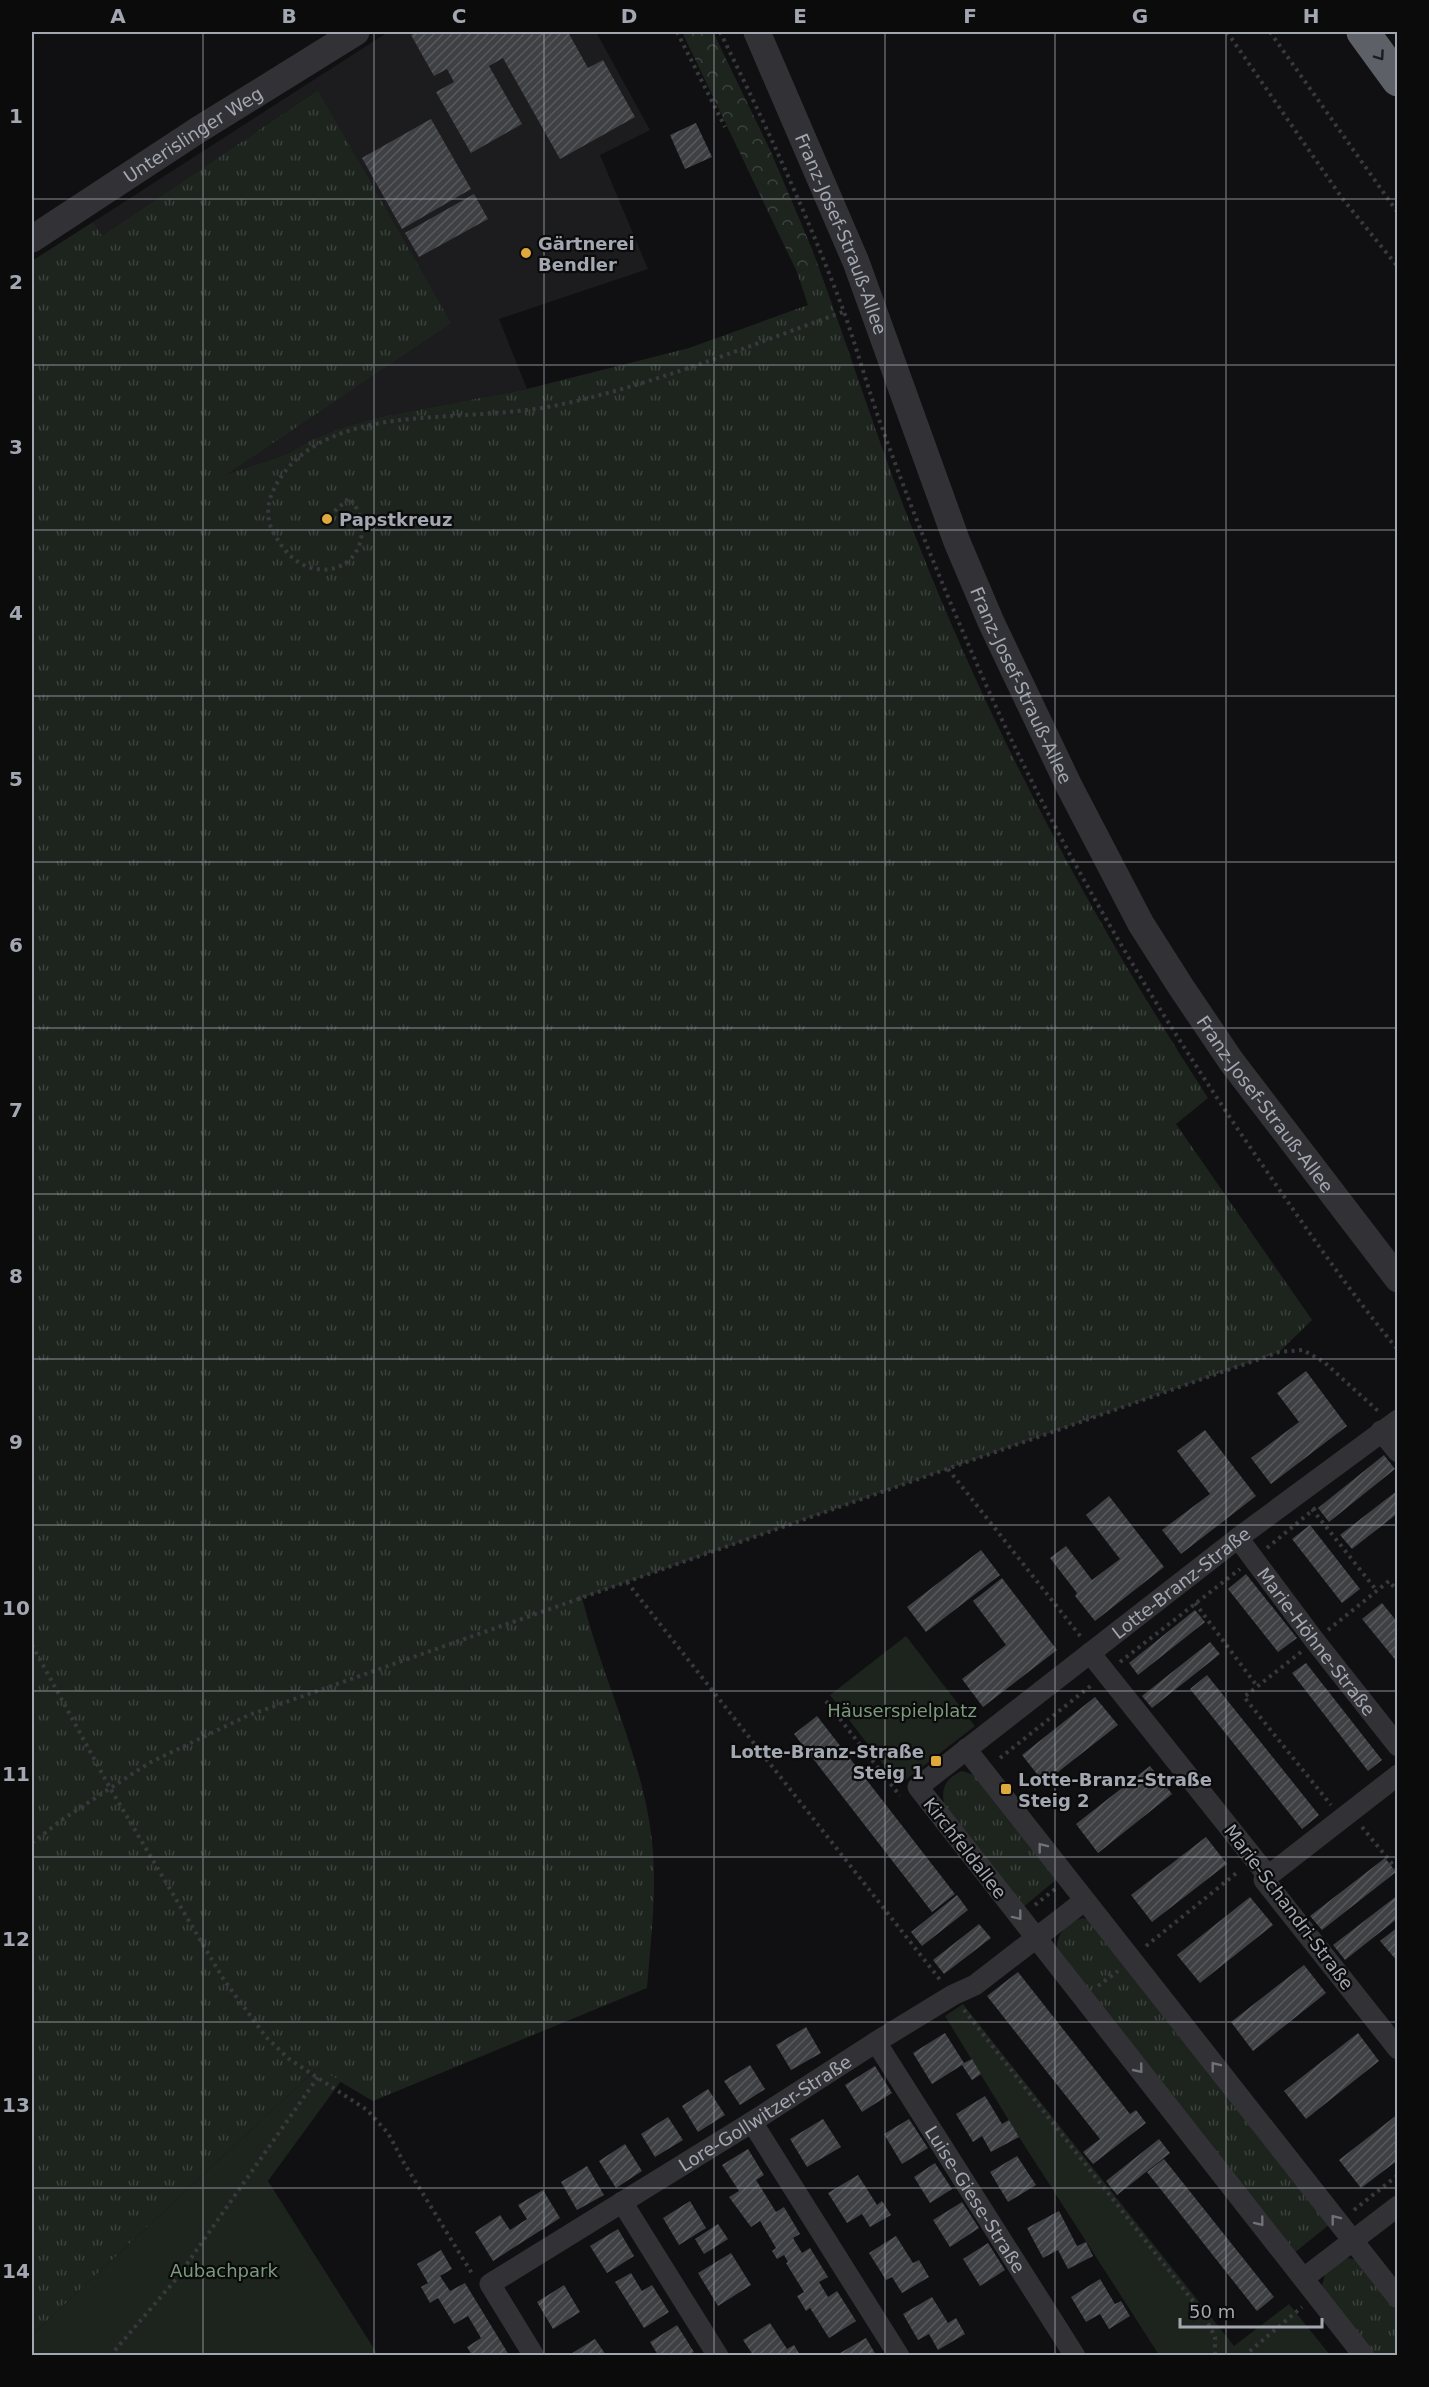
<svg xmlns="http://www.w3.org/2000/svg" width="1429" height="2387" font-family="'DejaVu Sans',sans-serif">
<defs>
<pattern id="grass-tufts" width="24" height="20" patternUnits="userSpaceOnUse" patternTransform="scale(1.5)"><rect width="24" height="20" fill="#1d241e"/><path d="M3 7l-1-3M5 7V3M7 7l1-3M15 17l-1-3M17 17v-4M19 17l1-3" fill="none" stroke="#3b413c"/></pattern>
<pattern id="forest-crowns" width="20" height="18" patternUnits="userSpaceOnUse" patternTransform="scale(1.5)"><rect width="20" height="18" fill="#1d241e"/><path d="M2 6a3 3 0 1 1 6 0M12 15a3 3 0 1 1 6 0" fill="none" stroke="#3b413c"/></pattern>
<pattern id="building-hatch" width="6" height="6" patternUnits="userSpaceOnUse" patternTransform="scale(1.5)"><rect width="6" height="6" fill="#3f4044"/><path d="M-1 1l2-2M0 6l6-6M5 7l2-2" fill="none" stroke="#58595d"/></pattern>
</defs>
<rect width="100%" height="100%" fill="#101012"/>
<!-- built -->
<path fill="#1c1c1e" d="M388 32H596L650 130 600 155 648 269 499 319 527 389 375 418 338 429 313 439 285 455 224 475 450 323 318 90 101 237 93 222Z"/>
<!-- grass -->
<path fill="url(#grass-tufts)" d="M318 90 451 323 227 474 285 455 313 439 338 429 375 418 527 389 689 348 808 305 797 272 815 265 812 249C848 345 878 443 916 538 993 735 1093 921 1208 1098L1176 1124 1312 1320 1279 1352 582 1598C602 1677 640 1752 651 1833 658 1885 651 1936 647 1988L373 2101 317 2068 32 2335V261L93 222 102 236Z
M962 1771 977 1776 1058 1878 1022 1908 944 1805C941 1787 946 1778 962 1771Z
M1083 1918 1089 1920 1330 2224 1294 2253 1057 1948C1057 1932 1068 1922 1083 1918Z
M1347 2258 1358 2260 1397 2311V2355H1373L1326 2292 1322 2285 1326 2272Z"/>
<!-- forest -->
<path fill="url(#forest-crowns)" d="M682 32H713L771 152 812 249 815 265 797 272Z"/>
<!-- park -->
<path fill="#1d241e" d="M906 1636 975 1726 899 1785 830 1695Z
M963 2004 1234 2346 1289 2304 1330 2355H1159L1019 2137 945 2016Z
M317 2068 341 2081 268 2181 378 2355H32V2335Z"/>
<!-- building -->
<path fill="url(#building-hatch)" d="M416 32H568L588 68 603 60 635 117 560 159 503 58 489 66 522 124 471 153 436 92 454 82 447 69 434 76 411 35Z
M431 119 471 189 402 229 362 158Z
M696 123 712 157 685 169 670 135Z
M474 194 488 219 419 257 405 233Z
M1306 1371 1347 1426 1271 1484 1251 1458 1299 1422 1277 1393Z
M1205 1430 1256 1496 1181 1554 1162 1530 1210 1494 1177 1451Z
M1384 1455 1395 1469 1329 1522 1318 1508Z
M1398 1490V1513L1352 1549 1340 1535Z
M1109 1496 1164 1567 1095 1621 1075 1596 1077 1593 1050 1558 1066 1546 1092 1580 1120 1559 1086 1515Z
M1310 1525 1360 1589 1342 1603 1292 1539Z
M981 1550 1000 1575 926 1632 907 1607Z
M1246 1574 1297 1638 1278 1652 1228 1589Z
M1002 1578 1057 1650 983 1707 962 1679 1006 1645 973 1601Z
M1382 1603 1398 1623V1663L1362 1619Z
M1195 1610 1205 1622 1138 1675 1129 1663Z
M1210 1642 1220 1654 1152 1708 1142 1696Z
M1306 1663 1382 1760 1368 1771 1292 1673Z
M1207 1675 1319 1815 1302 1829 1190 1689Z
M1095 1697 1118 1725 1044 1783 1022 1755Z
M817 1716 955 1894 932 1912 794 1734Z
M1150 1766 1172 1794 1098 1853 1076 1824Z
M1206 1837 1227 1864 1152 1922 1131 1895Z
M1385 1858 1396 1872 1322 1930 1310 1916Z
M957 1895 968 1910 922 1946 911 1932Z
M1398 1895V1918L1345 1960 1333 1945Z
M1250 1897 1273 1925 1200 1983 1177 1955Z
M979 1924 991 1938 944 1974 933 1960Z
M1398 1927V1962L1380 1941Z
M1304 1965 1326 1993 1253 2051 1231 2022Z
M1018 1972 1130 2114 1136 2110 1146 2123 1093 2164 1083 2152 1100 2139 987 1996Z
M806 2027 821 2053 791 2070 776 2045Z
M945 2033 964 2063 972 2059 981 2074 972 2080 962 2065 932 2084 913 2053Z
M1358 2033 1379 2061 1306 2119 1284 2091Z
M750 2065 765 2089 740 2105 724 2081Z
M875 2066 892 2093 862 2112 845 2085Z
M708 2089 725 2115 698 2132 682 2106Z
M985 2096 1002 2124 1009 2120 1019 2137 991 2152 982 2136 973 2142 956 2114Z
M1398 2114V2160L1361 2188 1339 2160Z
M668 2117 683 2140 655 2157 641 2134Z
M823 2119 841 2147 807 2167 790 2139Z
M909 2119 928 2148 902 2164 884 2134Z
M1159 2139 1170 2153 1117 2195 1106 2181Z
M625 2144 642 2171 616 2188 599 2161Z
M748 2149 764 2175 756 2180 776 2212 784 2207 800 2234 793 2238 802 2253 810 2248 828 2277 819 2282 828 2297 837 2291 856 2321 829 2338 810 2308 806 2311 797 2296 804 2292 786 2263 788 2262 784 2255 777 2259 772 2251 776 2248 760 2221 751 2227 729 2197 739 2191 722 2165Z
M1017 2156 1036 2185 1008 2202 990 2172Z
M1164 2159 1274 2297 1257 2311 1147 2172Z
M935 2163 952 2189 930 2203 914 2177Z
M587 2166 604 2195 577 2210 561 2182Z
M858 2175 877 2205 882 2201 891 2215 870 2227 862 2214 847 2223 828 2193Z
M543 2190 560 2218 493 2261 475 2232 500 2215 510 2230 527 2219 518 2205Z
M690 2201 706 2228 679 2245 663 2218Z
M962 2202 979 2228 950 2247 933 2220Z
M1059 2211 1077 2246 1086 2242 1093 2256 1068 2269 1058 2250 1043 2258 1027 2228Z
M718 2224 728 2239 704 2254 695 2239Z
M618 2229 634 2256 607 2273 590 2246Z
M896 2236 913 2263 919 2260 929 2277 902 2293 892 2277 886 2280 869 2253Z
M988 2243 1005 2270 980 2286 963 2259Z
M441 2250 452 2269 440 2276 450 2291 465 2283 509 2355H472L467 2347 481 2338 468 2316 454 2324 438 2298 430 2303 421 2287 428 2283 417 2264Z
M731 2253 751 2285 718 2306 698 2273Z
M631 2273 642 2291 652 2285 669 2312 644 2328 615 2282Z
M1100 2279 1115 2304 1121 2301 1130 2316 1109 2329 1100 2314 1086 2322 1071 2297Z
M564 2285 580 2312 553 2329 537 2302Z
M932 2297 948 2323 956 2318 965 2334 938 2350 929 2334 918 2340 903 2314Z
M770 2323 787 2349 794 2345 800 2355H753L743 2340Z
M677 2325 694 2352 688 2355H658L650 2342Z
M866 2338 876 2355H841L840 2353Z
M595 2339 606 2355H569Z"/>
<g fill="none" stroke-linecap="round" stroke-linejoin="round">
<!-- path -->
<path stroke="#38393d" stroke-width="4" stroke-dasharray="3 4.5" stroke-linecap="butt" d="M677 32 725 127
M720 32C765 123 808 216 844 312 858 352 869 393 884 433 911 508 941 582 973 655 1048 830 1145 993 1252 1150 1299 1218 1345 1286 1398 1350
M1227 32 1342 198 1398 267
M1270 32 1398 213
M329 516 349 498C377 528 357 579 312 568 293 563 282 548 273 532 266 519 267 502 274 489 300 435 368 422 422 418 469 414 517 414 563 404 659 383 751 345 843 312
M948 1469 1081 1637
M1312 1509 1377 1591
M1267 1548 1319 1505
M627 1582 941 1981
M1195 1603 1257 1686
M1328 1630 1389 1581 1398 1592
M32 1645 110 1788 224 1980 266 2037 289 2059 367 2110 388 2133 404 2163 473 2275
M1301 1652 1244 1697 1331 1805
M1120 1662 1240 1569
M826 1701 900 1796
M1000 1758 1093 1684
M1362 1827 1398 1871
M32 1843 63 1819 149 1763 249 1715 1279 1352 1303 1350 1324 1362 1378 1411
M1035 1905 1055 1889
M1146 1946 1239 1871
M1098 1986 1118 1971
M964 2010 1204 2315 1215 2337V2356
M1354 2210 1398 2175
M110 2356 177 2278 318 2077
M1244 2356 1302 2307"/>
<!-- minor -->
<g stroke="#323236" stroke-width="21">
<path d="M1381 1431 1398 1452"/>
<path id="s1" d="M1238 1538 1315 1641 1398 1746"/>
<path d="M1090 1653 1268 1876 1264 1880 1398 2049"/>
<path d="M966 1749 1398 2298"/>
<path d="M1268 1876 1398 1775"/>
<path id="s2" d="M876 2042 1075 2356"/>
<path d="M752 2122 899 2356"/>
<path d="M622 2202 718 2356"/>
<path d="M1304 2278 1398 2206"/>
<path id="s3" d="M534 2356 490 2284 752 2122 876 2042 953 1995 975 1985 1084 1901"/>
<path id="s4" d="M1364 2356 918 1787 1238 1538 1398 1420"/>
</g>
<!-- tertiary -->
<g stroke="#323236" stroke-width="27">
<path id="s5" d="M757 32 856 262 957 542 991 622 1069 786 1141 924 1181 987 1231 1061 1398 1279"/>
<path id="s6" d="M32 239 198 130 356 32"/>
</g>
<!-- motorway -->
<path stroke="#5e6067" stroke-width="33" d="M1363 32 1398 80"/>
</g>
<!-- one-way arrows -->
<defs><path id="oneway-chevron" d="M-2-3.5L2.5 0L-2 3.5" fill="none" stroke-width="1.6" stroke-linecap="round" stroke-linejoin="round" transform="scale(1.5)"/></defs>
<use stroke="#1c1c1e" href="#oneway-chevron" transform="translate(1380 56) rotate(55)"/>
<g stroke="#70727a">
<use href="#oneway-chevron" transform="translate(1042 1847) rotate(-128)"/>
<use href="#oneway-chevron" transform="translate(1018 1916) rotate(52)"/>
<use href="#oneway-chevron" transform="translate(1215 2066) rotate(-128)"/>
<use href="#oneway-chevron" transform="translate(1139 2069) rotate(51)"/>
<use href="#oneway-chevron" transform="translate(1335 2219) rotate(-128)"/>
<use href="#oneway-chevron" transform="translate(1260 2222) rotate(52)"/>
</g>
<!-- grid -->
<path fill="none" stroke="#a3a7b1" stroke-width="1.5" stroke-opacity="0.55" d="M203 32V2356M374 32V2356M544 32V2356M714 32V2356M885 32V2356M1055 32V2356M1226 32V2356M32 199H1398M32 365H1398M32 530H1398M32 696H1398M32 862H1398M32 1028H1398M32 1194H1398M32 1359H1398M32 1525H1398M32 1691H1398M32 1857H1398M32 2022H1398M32 2188H1398"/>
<!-- markers -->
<g fill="#dfa93b" stroke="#0b0b0c" stroke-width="2">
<circle cx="526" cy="253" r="6"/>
<circle cx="327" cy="519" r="6"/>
<rect x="930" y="1755" width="12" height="12" rx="3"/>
<rect x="1000" y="1783" width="12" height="12" rx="3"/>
</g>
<g text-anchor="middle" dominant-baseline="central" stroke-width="4.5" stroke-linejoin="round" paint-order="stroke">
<!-- street labels -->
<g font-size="18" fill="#a3a7b1" stroke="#0b0b0c">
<text stroke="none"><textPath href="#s6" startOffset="192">Unterislinger Weg</textPath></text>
<text stroke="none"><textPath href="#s5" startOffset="219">Franz-Josef-Strauß-Allee</textPath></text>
<text stroke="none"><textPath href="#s5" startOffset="705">Franz-Josef-Strauß-Allee</textPath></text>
<text stroke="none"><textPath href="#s5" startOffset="1191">Franz-Josef-Strauß-Allee</textPath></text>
<text stroke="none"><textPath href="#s4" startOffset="1056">Lotte-Branz-Straße</textPath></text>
<text stroke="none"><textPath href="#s1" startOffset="130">Marie-Höhne-Straße</textPath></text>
<text transform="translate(965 1848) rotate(52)">Kirchfeldallee</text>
<text transform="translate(1289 1907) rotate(53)">Marie-Schandri-Straße</text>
<text stroke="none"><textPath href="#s3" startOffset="408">Lore-Gollwitzer-Straße</textPath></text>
<text stroke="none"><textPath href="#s2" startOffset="186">Luise-Giese-Straße</textPath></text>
</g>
<!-- poi labels -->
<g font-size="18" font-weight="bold" fill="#a3a7b1" stroke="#0b0b0c" text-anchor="start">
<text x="538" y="243">Gärtnerei<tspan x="538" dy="21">Bendler</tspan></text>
<text x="339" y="519">Papstkreuz</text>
<text x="924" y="1751" text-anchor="end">Lotte-Branz-Straße<tspan x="924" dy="21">Steig 1</tspan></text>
<text x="1018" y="1779">Lotte-Branz-Straße<tspan x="1018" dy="21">Steig 2</tspan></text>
</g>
<!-- park labels -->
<g font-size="18" fill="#7b9a7d" stroke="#0b0b0c">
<text x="902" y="1710">Häuserspielplatz</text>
<text x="224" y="2270">Aubachpark</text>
</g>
</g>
<!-- border -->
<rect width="1429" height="2387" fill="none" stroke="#0b0b0c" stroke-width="66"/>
<!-- scale -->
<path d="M1180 2318v9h142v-9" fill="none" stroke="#a3a7b1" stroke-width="3"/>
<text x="1189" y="2318" font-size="18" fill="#a3a7b1" stroke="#0b0b0c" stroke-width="4.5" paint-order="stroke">50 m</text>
<rect x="33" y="33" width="1363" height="2321" fill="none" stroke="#a3a7b1" stroke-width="2"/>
<g font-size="20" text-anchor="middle" font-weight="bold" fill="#a3a7b1">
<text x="118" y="23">A</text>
<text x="289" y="23">B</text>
<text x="459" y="23">C</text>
<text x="629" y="23">D</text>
<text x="800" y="23">E</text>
<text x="970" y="23">F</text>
<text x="1140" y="23">G</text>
<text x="1311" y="23">H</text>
<text x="16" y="123">1</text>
<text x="16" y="289">2</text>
<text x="16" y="454">3</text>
<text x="16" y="620">4</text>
<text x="16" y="786">5</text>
<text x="16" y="952">6</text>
<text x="16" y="1117">7</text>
<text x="16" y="1283">8</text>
<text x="16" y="1449">9</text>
<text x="16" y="1615">10</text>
<text x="16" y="1781">11</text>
<text x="16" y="1946">12</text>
<text x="16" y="2112">13</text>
<text x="16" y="2278">14</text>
</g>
</svg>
